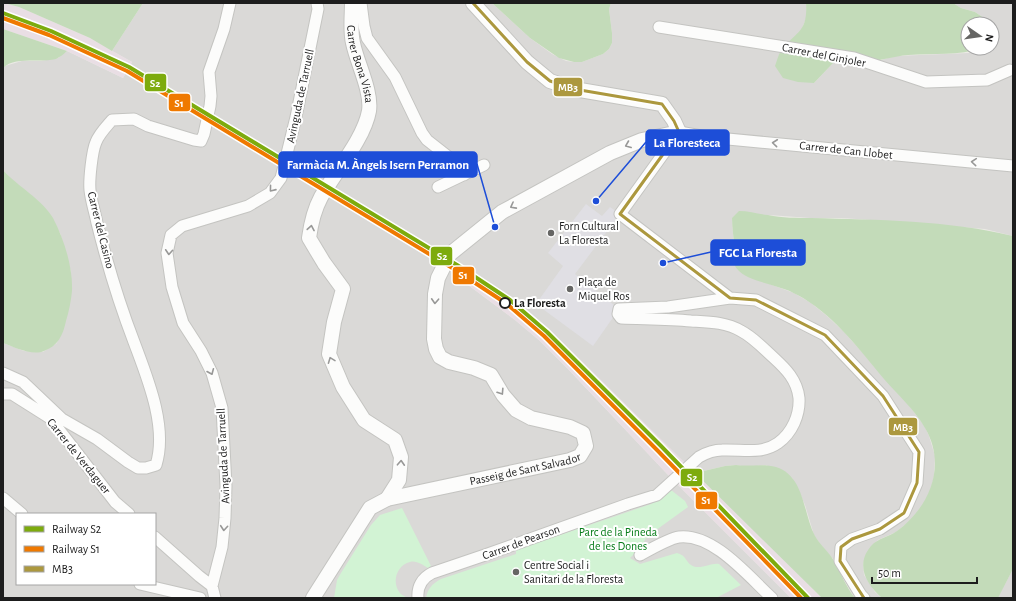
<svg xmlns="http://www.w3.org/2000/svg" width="1016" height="601" font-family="'Alegreya Sans',sans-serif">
<rect width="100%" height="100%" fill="#ebeae5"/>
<!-- residential -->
<path fill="#dad9d7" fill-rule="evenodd" d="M143 3H492L530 38 552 54 566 61 574 62H582L603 54 609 49 612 43V33L609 9 611 3H806L807 16 801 31 791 41 814 83 835 61 881 60 895 56 969 53 982 48H992V24H988L987 20 975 12 961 8 953 3H1013V236L985 229 885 221 842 218H810L769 215 732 218 734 249 733 259 737 269 745 275 794 293 811 303 827 316 843 331 906 401 925 427 929 436 935 456 934 476 932 486 924 504 911 520 896 532 878 540 866 555 863 564 864 575 875 592 882 598H855L852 594 833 559 820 544 814 535 805 505 797 487 792 478 766 465 747 467 736 465 725 466 695 473 548 328 500 290 458 263 452 273 515 320 540 341 567 368 669 476 791 598H3V343L24 351 43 352 57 343 71 272 60 233 39 202 10 178 3 170V68L5 66 22 61H41L58 58 67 51 123 78 132 62 112 51ZM17 514H155V584H17Z
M1013 569V598H998L999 595Z"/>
<!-- industrial -->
<path fill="#e9dee4" d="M3 3 19 7 90 38 132 62 123 78 67 51 3 29Z
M458 263 500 290 548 328 822 598H791L669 476 567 368 540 341 515 320 452 273Z"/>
<!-- forest -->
<path fill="#c3dbb9" d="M4 3H143L112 51 90 38 19 7Z
M492 3H611L609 9 612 33V43L609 49 603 54 582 62H574L559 58 530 38Z
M806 3H953L961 8 975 12 987 20 988 24H968V48H982C959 56 933 53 908 55 894 56 880 61 866 62 856 63 845 61 835 61L814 83 798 82 783 78 775 66C777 61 778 55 781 51 796 31 808 33 806 3Z
M3 29 67 51C64 54 60 57 56 59 41 63 14 56 3 68Z
M3 170C17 186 42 199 53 218 64 239 73 267 72 291 71 301 69 311 66 321 63 335 58 346 44 351 32 356 14 347 3 343Z
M739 211C749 211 758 214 768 215 782 218 797 218 811 218 878 220 947 220 1013 236V569L998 598H882C866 584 855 565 871 546 878 538 889 537 897 531 930 507 947 465 925 428 914 409 898 395 884 379 860 350 836 318 803 298 797 295 791 291 784 289 771 284 746 280 737 269 735 267 734 263 733 260 732 257 734 252 734 248 734 238 732 228 732 218Z
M736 465C749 467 763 463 776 467 805 476 803 514 815 536 820 545 829 552 834 561 841 573 846 587 855 598H822L695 473 725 466Z"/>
<!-- park -->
<path fill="#d2f3d4" d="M671 490 685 501 688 507 652 533 646 538 641 547 630 558 640 564 677 553C687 556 685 561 691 565 700 571 711 562 719 564L741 585 716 598H426C428 588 432 584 441 579L516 554V550L651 504 663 496Z
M402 508 431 566 428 568C423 565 416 560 410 562 397 565 391 582 400 593 401 595 405 596 407 598H334L337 580 341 573 371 525 380 515Z"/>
<!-- plaza -->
<path fill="#e0dfe4" d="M586 204 602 216 610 207 620 214 575 274 619 309 593 346 536 304 563 266 548 253Z"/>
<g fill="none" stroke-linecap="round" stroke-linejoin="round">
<!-- minor casing -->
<g stroke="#c4c4c1" stroke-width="13">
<path id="minor" d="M361 3 364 26 367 38 395 77 422 133 427 140 455 162 464 175
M659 27 854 58 926 82 987 80 1010 70
M438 187 484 165
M730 298 620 214 679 132 707 137 1013 166
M3 373 23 382 62 419
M3 394H12L50 418 115 502 129 514
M50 418 62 419 97 439 128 462 138 468H146L156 465C168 427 147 377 134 342 119 303 107 263 97 223 95 212 91 201 90 190 89 180 92 151 96 142 99 134 106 127 112 120L134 119 148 126 194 140 201 141 204 134 210 106 211 96 209 72 224 29 230 3
M3 498 22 514
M155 537 199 576 212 586 215 598
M640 555C649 550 670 538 679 537 713 533 748 576 772 598
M140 584 200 598
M212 586 222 547 225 518 226 486 222 408 212 373 201 351 183 323 172 287 167 253 171 235 182 226 248 206 270 193 281 178 296 117 318 9 317 3
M418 598C417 587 422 578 432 573L485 555 628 504 657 495 699 457C706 453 714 450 722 450 742 449 761 455 778 443 792 433 800 415 799 398 797 380 786 369 774 358 764 349 753 337 741 331 726 322 708 322 691 321 668 319 645 319 621 318L618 314 619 309 668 307 730 298 756 300 825 335 883 396 919 452 917 483 904 513 880 529 852 539 841 547 840 561 861 595 864 598"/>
</g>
<!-- tertiary casing -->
<g stroke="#c4c4c1" stroke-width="16">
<g id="tertiary">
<path id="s1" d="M352 3C352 16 350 30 353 43 357 63 372 91 369 111 364 139 335 172 321 197 314 210 311 223 309 238L324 263 343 289 334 322 329 354 343 387 364 420 395 440 401 457 399 480 387 499"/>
<path id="s2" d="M313 598 370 508 387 499 570 460 580 456 586 446 583 433 570 427 531 418 516 410 503 395 491 375 474 368 449 362 440 357 436 349 434 339 435 294 438 278 450 254 502 212 610 153 642 140 679 132 674 121 662 104 574 89 550 81 527 62 473 3"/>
</g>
</g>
<!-- minor -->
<use href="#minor" stroke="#fcfcfb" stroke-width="11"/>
<!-- tertiary -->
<use href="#tertiary" stroke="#fcfcfb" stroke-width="14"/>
<!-- bus-1 casing -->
<g stroke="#fff" stroke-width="6">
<path id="bus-1" d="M473 3 527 62 550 81 574 89 662 104 674 121 679 132
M620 214 730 298
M620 214 679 132
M730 298 756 300 825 335 883 396 919 452 917 483 904 513 880 529 852 539 841 547 840 561 864 598"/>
</g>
<!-- bus-1 -->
<use href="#bus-1" stroke="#ac983e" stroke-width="3"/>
<!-- rail-1 casing -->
<g stroke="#fff" stroke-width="7">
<path id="rail-1" d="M3 13 51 31 129 67 457 265 510 300 547 332 661 446 808 598"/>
</g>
<!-- rail-2 casing -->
<g stroke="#fff" stroke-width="7">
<path id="rail-2" d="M3 18 49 35 127 71 454 269 507 304 544 336 657 450 801 598"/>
</g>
<!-- rail-1 -->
<use href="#rail-1" stroke="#7dab0d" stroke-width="4"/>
<!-- rail-2 -->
<use href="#rail-2" stroke="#ef7900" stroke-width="4"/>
</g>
<!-- one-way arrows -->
<defs><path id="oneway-chevron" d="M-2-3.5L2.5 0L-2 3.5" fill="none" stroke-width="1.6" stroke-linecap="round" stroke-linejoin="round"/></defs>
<g stroke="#989897">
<use href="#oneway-chevron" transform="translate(775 143) rotate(-174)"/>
<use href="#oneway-chevron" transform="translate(628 145) rotate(158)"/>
<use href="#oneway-chevron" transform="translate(974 162) rotate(-175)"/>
<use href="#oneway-chevron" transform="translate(272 189) rotate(129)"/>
<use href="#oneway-chevron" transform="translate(513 206) rotate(152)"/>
<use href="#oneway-chevron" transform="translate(311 228) rotate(-80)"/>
<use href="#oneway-chevron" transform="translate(169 252) rotate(94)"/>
<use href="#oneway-chevron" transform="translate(435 301) rotate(93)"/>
<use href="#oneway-chevron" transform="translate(331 360) rotate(-111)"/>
<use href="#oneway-chevron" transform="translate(211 372) rotate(67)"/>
<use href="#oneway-chevron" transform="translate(501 392) rotate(57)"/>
<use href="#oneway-chevron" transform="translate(401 463) rotate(-87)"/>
<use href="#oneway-chevron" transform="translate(224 528) rotate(95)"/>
</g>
<!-- markers -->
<g fill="#656563" stroke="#fff" stroke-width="1.5">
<circle cx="551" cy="233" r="4"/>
<circle cx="570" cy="289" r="4"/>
<circle cx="516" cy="572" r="4"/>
</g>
<circle fill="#fff" stroke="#1d1d1d" stroke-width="2" cx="505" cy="303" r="5"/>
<g text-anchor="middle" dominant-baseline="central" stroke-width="4" stroke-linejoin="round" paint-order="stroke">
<!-- street labels -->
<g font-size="12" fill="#1d1d1d" stroke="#fff">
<text transform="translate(824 55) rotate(11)">Carrer del Ginjoler</text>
<text stroke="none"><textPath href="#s1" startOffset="62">Carrer Bona Vista</textPath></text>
<text transform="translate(300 96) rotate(-78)">Avinguda de Tarruell</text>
<text transform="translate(846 150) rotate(6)">Carrer de Can Llobet</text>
<text transform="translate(101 230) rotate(76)">Carrer del Casino</text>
<text transform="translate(79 456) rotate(51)">Carrer de Verdaguer</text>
<text transform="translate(223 456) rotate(-93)">Avinguda de Tarruell</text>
<text stroke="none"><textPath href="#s2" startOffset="267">Passeig de Sant Salvador</textPath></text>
<text transform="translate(521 542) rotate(-20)">Carrer de Pearson</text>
</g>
<!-- poi labels -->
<g font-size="12" fill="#1d1d1d" stroke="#fff" text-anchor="start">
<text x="559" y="226">Forn Cultural<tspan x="559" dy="14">La Floresta</tspan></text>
<text x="578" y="282">Plaça de<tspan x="578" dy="14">Miquel Ros</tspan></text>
<text x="524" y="565">Centre Social i<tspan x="524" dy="14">Sanitari de la Floresta</tspan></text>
</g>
<!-- stop labels -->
<g font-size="12" font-weight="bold" fill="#1d1d1d" stroke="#fff" text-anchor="start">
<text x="514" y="303">La Floresta</text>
</g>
<!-- park labels -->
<g font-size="12" fill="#087d1a" stroke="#fff">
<text x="618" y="532">Parc de la Pineda<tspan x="618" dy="14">de les Dones</tspan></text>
</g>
</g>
<!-- callouts -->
<path fill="none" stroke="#1d4ed8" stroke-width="1.5" d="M596 201L646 142M495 227L477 164M663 263L711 252"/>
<g fill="#1d4ed8" stroke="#fff" stroke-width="1.5">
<circle cx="596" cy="201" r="4"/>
<circle cx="495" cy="227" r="4"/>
<circle cx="663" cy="263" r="4"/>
</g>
<g fill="#1d4ed8" stroke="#1d4ed8" stroke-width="1.5">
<rect x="646" y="130" width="83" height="25" rx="4"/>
<rect x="279" y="152" width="198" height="25" rx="4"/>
<rect x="711" y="240" width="94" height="25" rx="4"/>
</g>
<g font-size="13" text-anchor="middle" font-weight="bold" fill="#fff">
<text x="687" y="147">La Floresteca</text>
<text x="378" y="169">Farmàcia M. Àngels Isern Perramon</text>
<text x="758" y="257">FGC La Floresta</text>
</g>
<g stroke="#fff" stroke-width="1.5">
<rect x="144" y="73" width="23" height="19" rx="4" fill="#7dab0d"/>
<rect x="553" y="77" width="30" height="20" rx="4" fill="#ac983e"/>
<rect x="168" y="93" width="23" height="19" rx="4" fill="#ef7900"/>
<rect x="430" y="246" width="23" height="20" rx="4" fill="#7dab0d"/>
<rect x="452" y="266" width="23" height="19" rx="4" fill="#ef7900"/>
<rect x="888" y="417" width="30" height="19" rx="4" fill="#ac983e"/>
<rect x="680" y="468" width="23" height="19" rx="4" fill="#7dab0d"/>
<rect x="695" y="491" width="23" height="19" rx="4" fill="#ef7900"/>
</g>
<g font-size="11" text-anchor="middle" font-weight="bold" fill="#fff">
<text x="155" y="87">S2</text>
<text x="568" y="91">MB3</text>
<text x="179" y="107">S1</text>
<text x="442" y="260">S2</text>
<text x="463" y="279">S1</text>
<text x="903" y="431">MB3</text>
<text x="692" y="481">S2</text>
<text x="706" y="504">S1</text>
</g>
<!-- border -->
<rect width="1016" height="601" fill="none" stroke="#1d1d1d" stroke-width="8"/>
<!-- legend -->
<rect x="16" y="513" width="140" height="72" fill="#ffffff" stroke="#a5a5a5"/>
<rect x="24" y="526" width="20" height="6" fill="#7dab0d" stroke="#a5a5a5"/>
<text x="52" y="533" font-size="12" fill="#1d1d1d">Railway S2</text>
<rect x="24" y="546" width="20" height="6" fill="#ef7900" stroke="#a5a5a5"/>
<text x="52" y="553" font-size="12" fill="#1d1d1d">Railway S1</text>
<rect x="24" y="566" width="20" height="6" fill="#ac983e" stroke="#a5a5a5"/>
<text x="52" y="573" font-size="12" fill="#1d1d1d">MB3</text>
<!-- north arrow -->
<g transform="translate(980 36) rotate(103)"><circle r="19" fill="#ffffff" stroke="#a5a5a5"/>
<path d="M0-3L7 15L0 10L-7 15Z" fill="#656563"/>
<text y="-6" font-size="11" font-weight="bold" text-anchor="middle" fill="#1d1d1d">N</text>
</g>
<!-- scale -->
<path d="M872 577v6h105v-6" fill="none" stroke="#1d1d1d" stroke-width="2"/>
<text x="878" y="577" font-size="12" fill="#1d1d1d" stroke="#ffffff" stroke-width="3" paint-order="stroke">50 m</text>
</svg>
